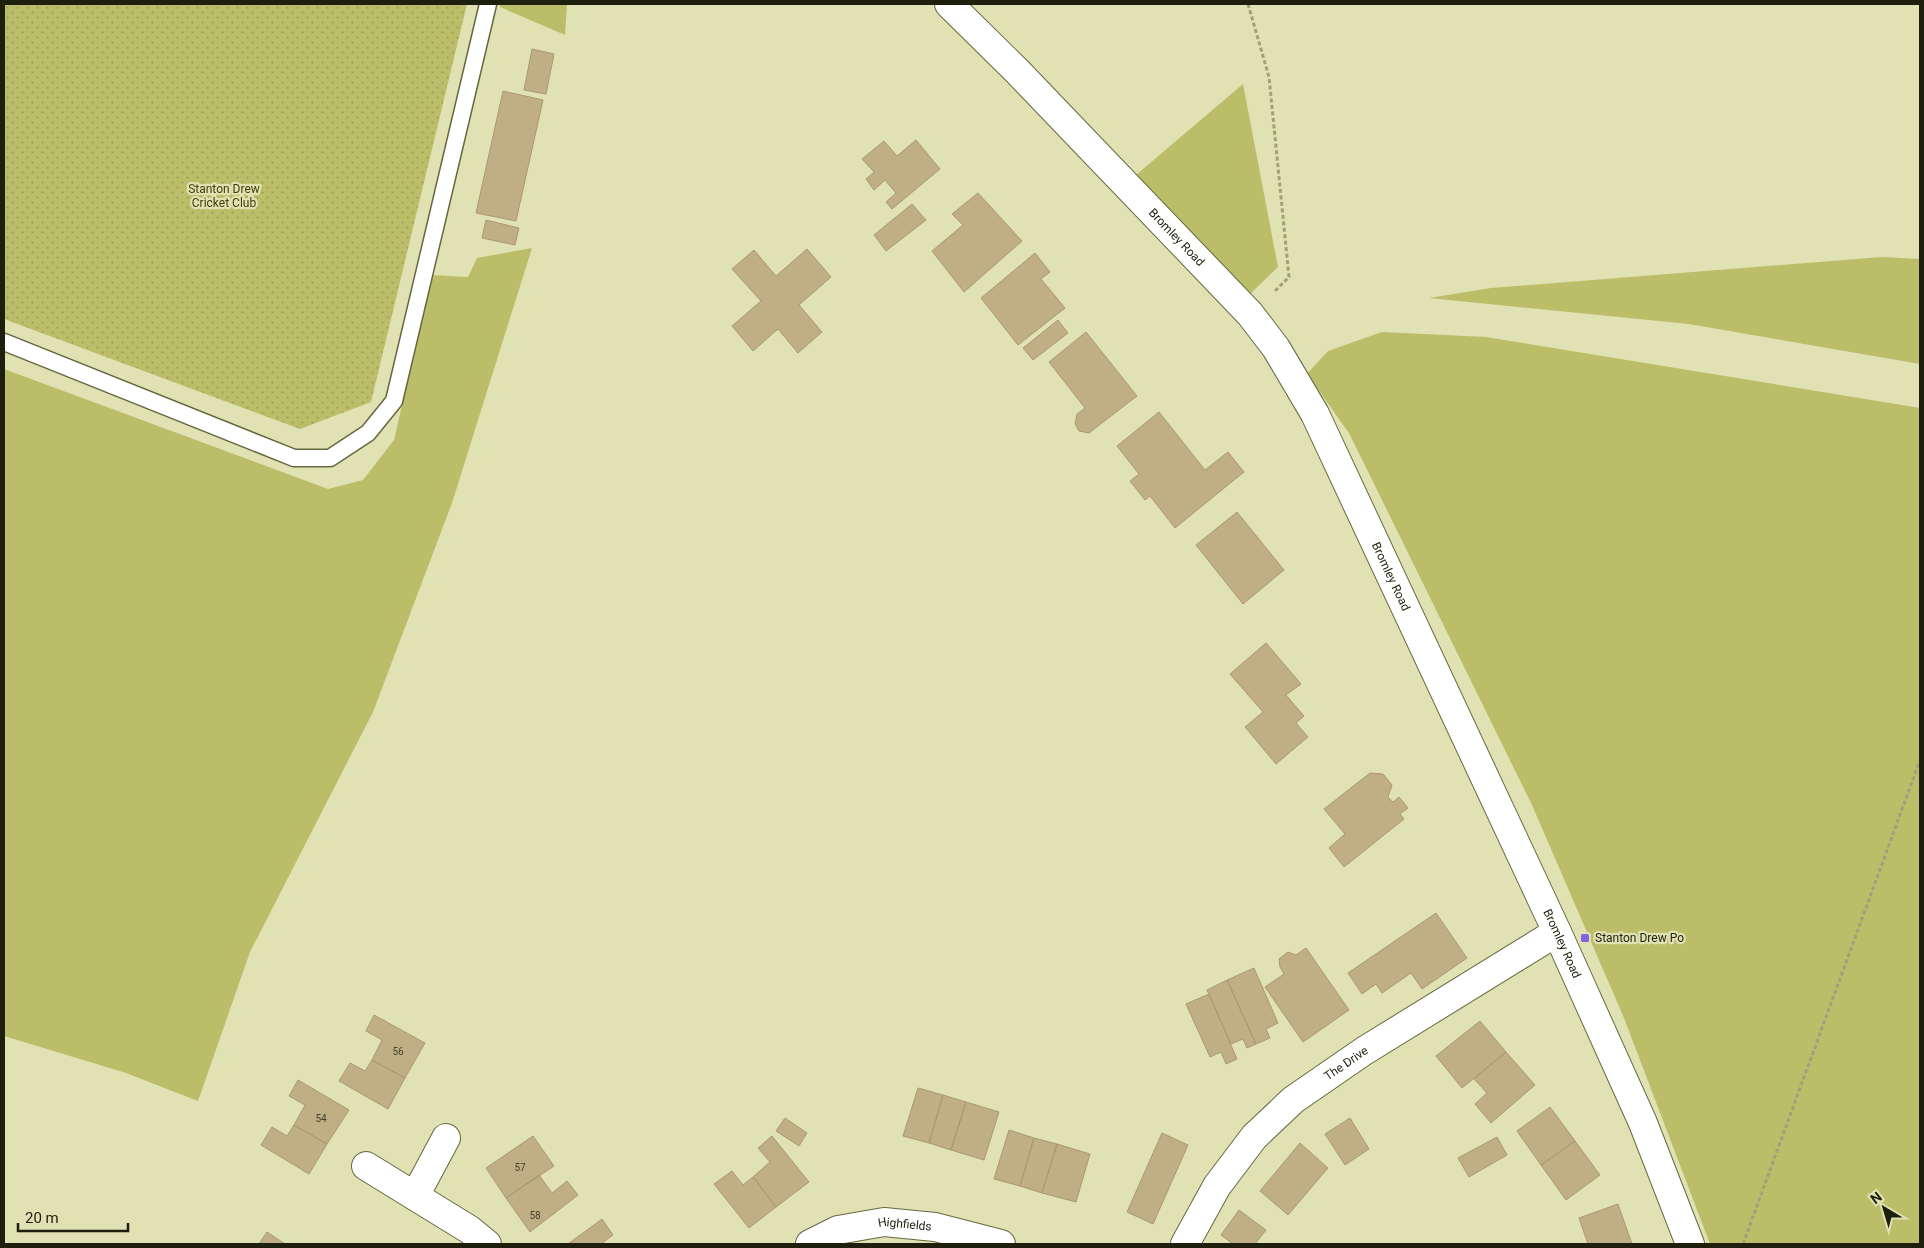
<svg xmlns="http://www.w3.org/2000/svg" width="1924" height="1248" font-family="Roboto,sans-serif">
<defs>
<pattern id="park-dots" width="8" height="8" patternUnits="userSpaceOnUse" patternTransform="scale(1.25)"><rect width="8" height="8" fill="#bbbd69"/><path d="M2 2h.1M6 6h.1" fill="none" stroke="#a0a25a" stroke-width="1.8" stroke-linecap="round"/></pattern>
</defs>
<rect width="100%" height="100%" fill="#e0e2b4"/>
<!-- grass -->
<path fill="#bbbd69" d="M500 4H567L565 35 500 7Z
M1243 84 1278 267 1249 295 1136 175Z
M532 248 452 503 373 712 250 952 198 1101 126 1073 4 1036V369L328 489 363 480 394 440 432 275 468 277 477 258Z
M1882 257 1920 259V364L1689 324 1429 298 1491 288Z
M1382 332 1486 337 1920 408V1244H1710L1624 1018 1532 805 1349 433 1307 374 1328 351Z"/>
<!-- park -->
<path fill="url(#park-dots)" d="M4 4H467L371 402 300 429 4 319Z"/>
<!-- building -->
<path fill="#c0af85" stroke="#a9996f" d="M532 49 554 54 546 94 524 90Z
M503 91 543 100 516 221 476 213Z
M916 140 940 169 892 209 886 202 896 193 885 180 874 190 866 179 874 172 862 159 884 141 897 156Z
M978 193 1022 241 964 292 932 251 963 225 952 214Z
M912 204 926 220 886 251 874 235Z
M486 220 519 228 515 245 482 238Z
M807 249 831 277 799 305 822 332 798 353 778 329 753 351 732 326 761 301 732 269 754 250 776 276Z
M1035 253 1050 272 1041 279 1065 308 1018 345 981 298Z
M1058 320 1068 333 1033 360 1023 348Z
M1086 332 1137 396 1089 433 1079 431 1075 424 1077 414 1085 408 1049 362Z
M1159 412 1205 470 1228 452 1244 472 1175 528 1150 496 1145 500 1130 481 1139 474 1117 446Z
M1237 512 1284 570 1243 604 1196 545Z
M1266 643 1301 684 1286 695 1304 716 1296 723 1308 737 1276 764 1245 727 1263 712 1230 674Z
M1370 773 1383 774 1392 785 1388 797 1393 802 1399 797 1408 808 1400 814 1404 819 1344 867 1329 848 1345 834 1324 809Z
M1436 913 1467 958 1422 989 1411 973 1382 993 1376 984 1362 994 1348 973Z
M1306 948 1349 1010 1303 1042 1265 987 1284 974 1280 967 1279 959 1288 952 1296 955Z
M1254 968 1278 1023 1266 1029 1270 1038 1256 1044 1227 980Z
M1227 980 1256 1044 1247 1048 1243 1039 1231 1044 1207 990Z
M1209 994 1237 1059 1226 1064 1221 1052 1210 1057 1186 1004Z
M374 1015 425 1043 405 1078 372 1060 382 1040 366 1031Z
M1480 1021 1506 1052 1462 1088 1436 1056Z
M1506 1052 1535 1085 1491 1123 1475 1104 1487 1093 1474 1079Z
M372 1060 405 1078 388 1109 339 1081 350 1063 365 1071Z
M298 1080 349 1110 327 1144 294 1125 305 1105 289 1096Z
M918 1088 943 1095 929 1143 903 1136Z
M943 1095 966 1102 951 1150 929 1143Z
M966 1102 999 1112 984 1160 951 1150Z
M1550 1107 1575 1141 1541 1165 1517 1131Z
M785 1118 807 1133 799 1146 776 1131Z
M1350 1118 1369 1149 1345 1165 1325 1134Z
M294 1125 327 1144 309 1174 261 1145 272 1127 287 1136Z
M1009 1130 1034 1138 1020 1186 994 1179Z
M1162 1133 1188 1145 1153 1224 1127 1212Z
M533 1136 554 1166 506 1198 486 1168Z
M772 1136 809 1182 776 1207 753 1177 770 1162 758 1148Z
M1497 1137 1507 1155 1469 1177 1458 1158Z
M1034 1138 1057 1144 1042 1193 1020 1186Z
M1575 1141 1600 1175 1566 1200 1541 1165Z
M1300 1143 1328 1168 1288 1215 1260 1191Z
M1057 1144 1090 1154 1076 1202 1042 1193Z
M732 1171 743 1185 753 1177 776 1207 749 1228 714 1184Z
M539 1175 552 1193 567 1181 578 1195 530 1232 506 1198Z
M1618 1204 1632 1244H1588L1579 1218Z
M1239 1210 1266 1230 1255 1244H1233L1221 1235Z
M602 1219 613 1235 601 1244H568Z
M267 1232 285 1244H259Z"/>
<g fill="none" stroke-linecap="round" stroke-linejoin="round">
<!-- service casing -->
<g stroke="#67683f" stroke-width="19">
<path id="service" d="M4 342 294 458H330L368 433 394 401 488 4"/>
</g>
<!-- minor casing -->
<g stroke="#67683f" stroke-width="30">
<g id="minor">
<path id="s1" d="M949 4 1017 71 1250 314 1276 348 1315 414 1557 932 1643 1123 1690 1244"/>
<path d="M366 1166 470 1230 487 1244"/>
<path d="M415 1196 446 1138"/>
<path id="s2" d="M810 1244 838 1230 884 1222 935 1227 1001 1244"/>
<path id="s3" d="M1185 1244 1217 1186 1254 1137 1293 1100 1364 1051 1557 932"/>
</g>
</g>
<!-- path -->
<path stroke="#9fa17c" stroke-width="3" stroke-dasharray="4 2.5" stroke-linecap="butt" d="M1248 4 1269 77 1289 277 1274 292
M1743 1244 1920 760"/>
<!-- service -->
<use href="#service" stroke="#fff" stroke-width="16"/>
<!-- minor -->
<use href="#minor" stroke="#fff" stroke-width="28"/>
</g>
<!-- markers -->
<rect fill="#7f65e0" stroke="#e0e2b4" stroke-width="2" x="1580" y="933" width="10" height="10" rx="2.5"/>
<g text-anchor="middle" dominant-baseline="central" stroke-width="4.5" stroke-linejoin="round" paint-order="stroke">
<!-- number labels -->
<g font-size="10" fill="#46432b">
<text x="398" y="1051">56</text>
<text x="321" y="1118">54</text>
<text x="520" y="1167">57</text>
<text x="535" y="1215">58</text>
</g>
<!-- park labels -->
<g font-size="12" fill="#414109" stroke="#e0e2b4">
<text x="224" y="189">Stanton Drew<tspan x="224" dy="14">Cricket Club</tspan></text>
</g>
<!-- street labels -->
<g font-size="12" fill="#1e1f0d" stroke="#e0e2b4">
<text stroke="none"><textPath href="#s1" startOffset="326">Bromley Road</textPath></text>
<text stroke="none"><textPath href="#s1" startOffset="731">Bromley Road</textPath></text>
<text stroke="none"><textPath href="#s1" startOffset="1136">Bromley Road</textPath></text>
<text stroke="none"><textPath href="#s3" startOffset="246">The Drive</textPath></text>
<text stroke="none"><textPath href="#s2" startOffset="99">Highfields</textPath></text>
</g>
<!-- poi labels -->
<g font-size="12" fill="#1e1f0d" stroke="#e0e2b4" text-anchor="start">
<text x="1595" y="938">Stanton Drew Po</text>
</g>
</g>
<!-- border -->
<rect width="1924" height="1248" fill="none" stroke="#1e1f0d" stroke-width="10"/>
<!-- north arrow -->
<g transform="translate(1884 1208) rotate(322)" stroke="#e0e2b4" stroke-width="4" paint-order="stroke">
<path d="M0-4L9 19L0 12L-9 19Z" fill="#1e1f0d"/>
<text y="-8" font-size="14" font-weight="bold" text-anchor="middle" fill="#1e1f0d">N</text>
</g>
<!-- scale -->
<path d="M18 1223v8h110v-8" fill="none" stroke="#1e1f0d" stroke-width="2.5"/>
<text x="25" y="1223" font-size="15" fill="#1e1f0d" stroke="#e0e2b4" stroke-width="4" paint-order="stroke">20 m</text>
</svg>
